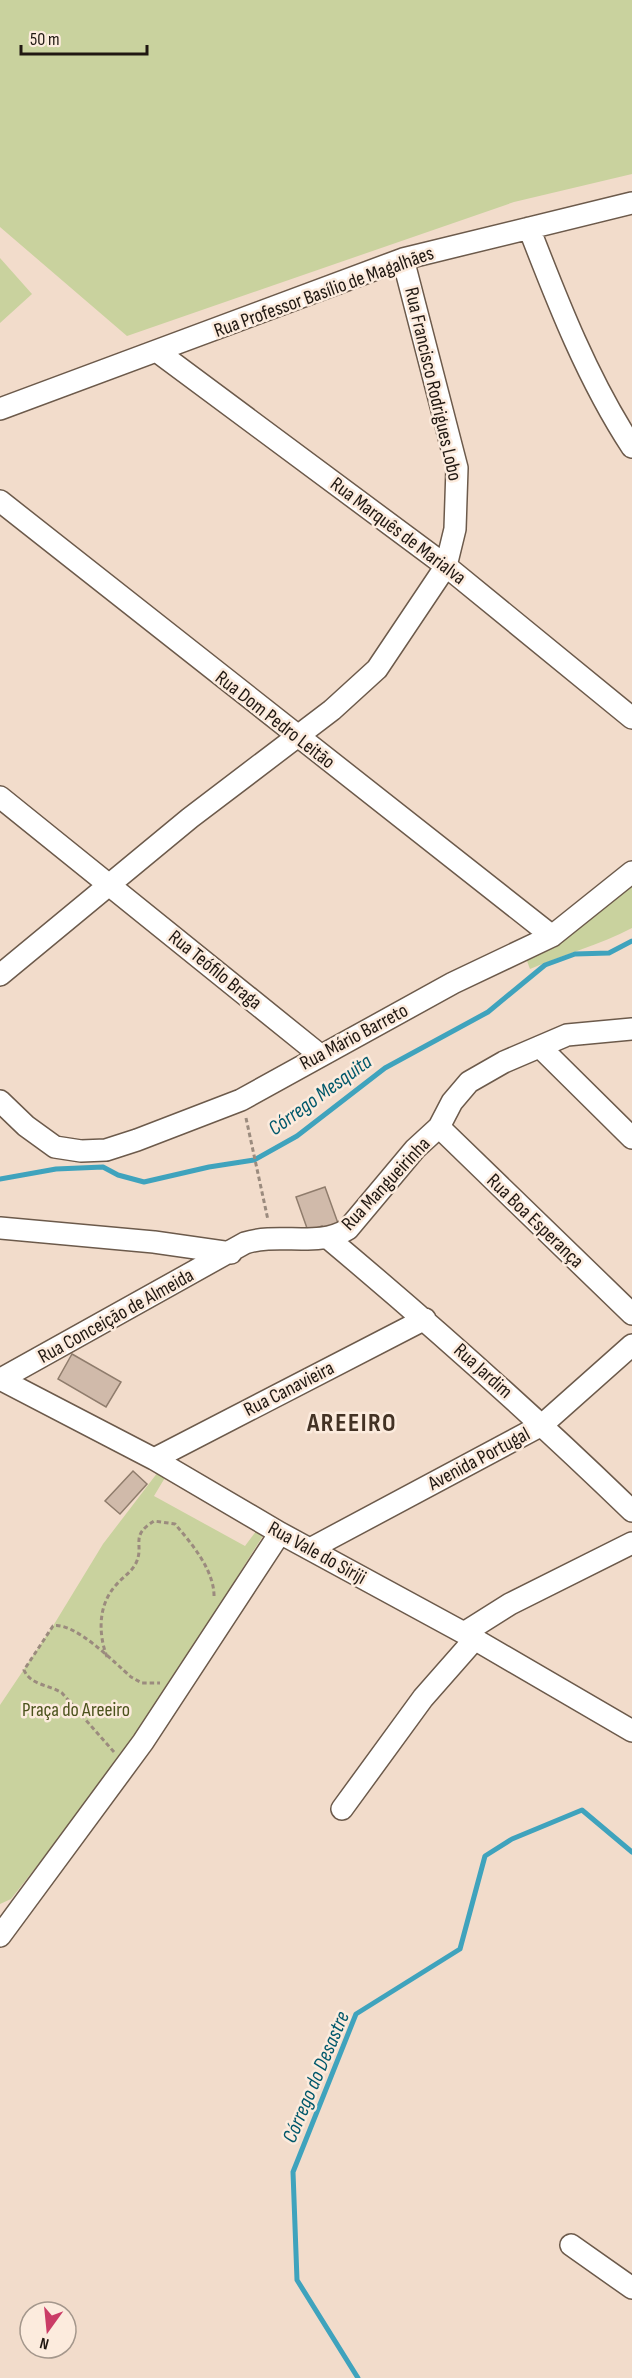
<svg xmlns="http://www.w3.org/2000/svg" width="632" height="2378" font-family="'Sofia Sans Condensed',sans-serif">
<rect width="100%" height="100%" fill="#f2dccb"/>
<!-- green -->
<path fill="#c9d29e" d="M0 0H632V174L514 202 127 336 0 227Z
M0 258 32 294 0 323Z
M632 876V928C600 945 564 954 530 969L524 953Z
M158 1472 166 1476 154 1496 245 1546 257 1530 264 1534 132 1745 11 1899 0 1904V1705L53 1626 103 1544Z"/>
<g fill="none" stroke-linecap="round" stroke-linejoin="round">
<!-- stream -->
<path stroke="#3fa3bd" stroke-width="5" d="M0 1179 56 1169 103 1167 118 1175 144 1182 209 1167 254 1160 297 1136 385 1068 488 1012 545 965 575 954 609 953 632 941
M358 2378 297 2280 293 2172 356 2014 460 1949 485 1856 512 1839 582 1810 632 1852"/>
</g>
<!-- building -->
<path fill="#d0baaa" stroke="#8f7c6c" stroke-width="1.5" d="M325 1187 339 1226 324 1231 322 1226 308 1231 296 1197Z
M72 1354 121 1382 106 1407 58 1379Z
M133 1471 147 1484 120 1514 105 1501Z"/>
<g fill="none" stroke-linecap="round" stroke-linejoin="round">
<!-- minor casing -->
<g stroke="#6c5a4b" stroke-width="24">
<path id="minor" d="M529 228C558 303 588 380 632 447
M158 352 446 566 632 718
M0 409 403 259 632 203
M0 501 552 936
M0 797 320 1055
M0 975 190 818 332 710 377 669 446 566 455 529 457 468 403 259
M540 1047 632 1138
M0 1101 26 1126 55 1147 81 1151 106 1150 137 1140 241 1100 453 983 552 936 632 872
M439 1127 632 1314
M0 1228 154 1242 231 1253
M328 1238C433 1326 534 1416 632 1511
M0 1379 154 1459 280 1533 464 1633 632 1731
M1 1379 245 1243C279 1232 319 1248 348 1229L415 1149 439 1127 452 1102 469 1082 504 1062 567 1035 632 1029
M154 1459 425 1319
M310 1549 542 1425 632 1345
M464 1633 510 1604 632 1543
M342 1809 423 1698 474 1640
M0 1936 143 1742 280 1533
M571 2245 632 2288"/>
</g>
<!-- path -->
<path stroke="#9b8b7e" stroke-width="3" stroke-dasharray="4.5 3" stroke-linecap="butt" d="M246 1118 268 1220
M107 1657C98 1633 98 1605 116 1585 122 1578 130 1573 135 1565 146 1545 128 1537 154 1521L175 1524C192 1544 215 1571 214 1598
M114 1752 62 1693C50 1685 30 1685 24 1670L53 1626C74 1621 115 1663 131 1677L142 1683H160"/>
<!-- minor -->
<use href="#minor" stroke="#fff" stroke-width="21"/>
</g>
<g text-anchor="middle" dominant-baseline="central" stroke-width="5" stroke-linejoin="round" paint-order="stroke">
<!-- street labels -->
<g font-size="20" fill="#201812" stroke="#fcebdd">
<text transform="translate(324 292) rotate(-20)">Rua Professor Basílio de Magalhães</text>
<text transform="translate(433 384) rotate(77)">Rua Francisco Rodrigues Lobo</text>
<text transform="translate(398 531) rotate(37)">Rua Marquês de Marialva</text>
<text transform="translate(275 720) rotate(38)">Rua Dom Pedro Leitão</text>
<text transform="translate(215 970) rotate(39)">Rua Teófilo Braga</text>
<text transform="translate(354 1037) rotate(-28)">Rua Mário Barreto</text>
<text transform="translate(386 1184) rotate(-47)">Rua Mangueirinha</text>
<text transform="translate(535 1221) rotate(44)">Rua Boa Esperança</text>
<text transform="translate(116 1316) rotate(-29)">Rua Conceição de Almeida</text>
<text transform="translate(483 1371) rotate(42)">Rua Jardim</text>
<text transform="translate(289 1389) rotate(-27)">Rua Canavieira</text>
<text transform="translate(479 1459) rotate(-28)">Avenida Portugal</text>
<text transform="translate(317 1553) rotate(29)">Rua Vale do Siriji</text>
</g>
<!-- park labels -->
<g font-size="20" fill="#4c531d" stroke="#fcebdd">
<text x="76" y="1710">Praça do Areeiro</text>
</g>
<!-- water labels -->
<g font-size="21" font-style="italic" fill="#00586b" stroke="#fcebdd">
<text transform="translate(320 1095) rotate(-36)">Córrego Mesquita</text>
<text transform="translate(316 2077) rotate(-67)">Córrego do Desastre</text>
</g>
<!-- district labels -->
<g font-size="26" font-weight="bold" letter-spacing="1.5" fill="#433224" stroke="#fcebdd">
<text x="352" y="1423">AREEIRO</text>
</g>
</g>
<!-- north arrow -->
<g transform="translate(48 2330) rotate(195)"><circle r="28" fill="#fcebdd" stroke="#a4978c" stroke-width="1.5"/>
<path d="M0-4.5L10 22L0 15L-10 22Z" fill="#ca3c66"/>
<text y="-9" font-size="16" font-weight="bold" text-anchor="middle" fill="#201812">N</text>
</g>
<!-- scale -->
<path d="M21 45v9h126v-9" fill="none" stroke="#201812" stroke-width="3"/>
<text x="30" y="45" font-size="18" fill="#201812" stroke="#fcebdd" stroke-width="4.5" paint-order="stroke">50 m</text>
</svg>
